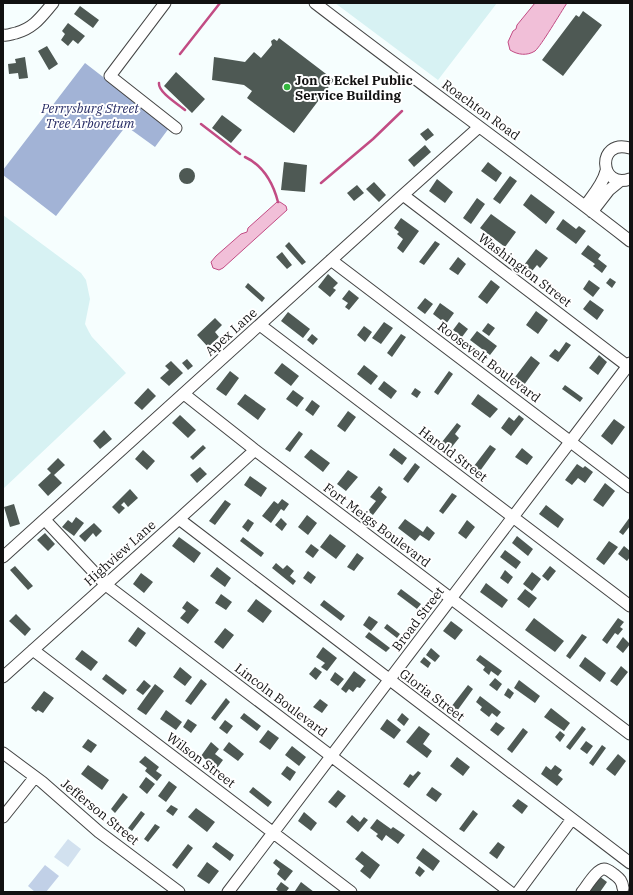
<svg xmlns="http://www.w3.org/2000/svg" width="633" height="895" font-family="'IBM Plex Serif',serif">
<rect width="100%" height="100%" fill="#f6fefe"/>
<!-- farmland -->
<path fill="#d7f2f3" d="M335 3H497L438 80Z
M3 215 81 273 86 280 90 299 85 324 89 332 92 337 126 373 3 489Z"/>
<!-- green -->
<path fill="#c1d0e7" d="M45 865 59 876 46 892H35L28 886Z"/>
<!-- forest -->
<path fill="#a2b3d6" d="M85 63 169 128 155 147 126 126 56 216 3 175V170Z"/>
<!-- pitch -->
<path fill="#d2e1ef" d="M68 839 81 849 68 867 54 857Z"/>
<!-- water -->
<path fill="#f1bfd8" stroke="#c24c84" d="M535 3H567C561 12 541 46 535 51 527 56 518 55 510 50L508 42 513 31 516 29 517 25Z
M277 202H280L286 206 287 210 223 268 219 270 213 268 211 262 216 256 241 234 247 232 248 228Z"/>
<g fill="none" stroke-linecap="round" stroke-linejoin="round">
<!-- stream -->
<path stroke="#c24c84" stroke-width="2.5" d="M180 54 220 3
M159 83C158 92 178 104 185 110
M201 124 240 154
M245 157C264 166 273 183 278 202
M321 183 373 139 402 111"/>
</g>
<!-- building -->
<path fill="#4e5954" d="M80 6 99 20 93 28 74 14Z
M583 11 602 25 563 76 542 60 576 15 579 17Z
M68 23 85 36 78 44 73 40 68 46 61 40 65 34 62 31Z
M279 38 334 80 294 133 247 98 252 91 244 85 212 80 214 57 245 62 254 52 261 58 272 45 271 41 274 39 277 41Z
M47 46 58 64 49 70 38 51Z
M25 57 28 78 19 79 18 73 9 74 8 64 16 63 15 59Z
M176 72 205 99 192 113 164 86Z
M222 115 242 130 231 143 212 128Z
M428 128 434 135 426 141 420 134Z
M425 145 431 152 414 167 408 160Z
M284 162 307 165 305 192 281 190Z
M488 162 502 173 496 182 481 171Z
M179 176a8 8 0 1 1 16 0a8 8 0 1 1-16 0Z
M510 176 517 181 500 204 493 199Z
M437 179 453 192 445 203 429 191Z
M374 182 386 195 379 202 366 189Z
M357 185 364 193 354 201 347 193Z
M531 194 555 212 546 224 523 205Z
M477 198 485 204 471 224 463 218Z
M491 214 516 232 505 247 480 228Z
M401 218 419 231 403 253 397 248 403 239 397 234 399 232 394 228Z
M563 219 576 229 579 226 586 231 576 244 556 229Z
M435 241 440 244 424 265 419 262Z
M289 242 306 262 302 265 285 246Z
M588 245 601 255 598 259 607 266 602 273 593 266 595 264 581 254Z
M536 249 548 258 540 268 537 265 532 271 524 265Z
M282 252 292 265 287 269 276 257Z
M458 257 466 264 458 275 449 269Z
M328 274 338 283 333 288 336 290 330 297 318 287Z
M610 278 616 282 612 288 606 283Z
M491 280 500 287 487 304 478 297Z
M589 280 600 288 593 297 583 289Z
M248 283 265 298 262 302 245 287Z
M349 290 359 298 349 310 345 307 348 303 342 299Z
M425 298 433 304 425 314 417 308Z
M590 300 604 310 597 320 583 309Z
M440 303 454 313 446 324 433 314Z
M536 311 548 320 538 334 526 325Z
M288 312 310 329 303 338 281 321Z
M215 318 222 325 215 332 219 337 208 347 197 335Z
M384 322 393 328 381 344 372 338Z
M459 322 468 329 462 337 453 330Z
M488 323 495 328 489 336 482 331Z
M364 326 372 332 365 342 357 335Z
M477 331 497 346 490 355 470 340Z
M312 334 318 339 313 345 307 340Z
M401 334 406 337 392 357 387 353Z
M566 342 571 345 558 362 549 356 555 349 559 352Z
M599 355 607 362 598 375 589 368Z
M531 356 540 363 524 385 515 377Z
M187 359 193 366 188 370 182 363Z
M171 361 183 373 169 386 160 378 169 370 165 366Z
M282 363 299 376 291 386 274 373Z
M364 365 378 376 371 385 357 374Z
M230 371 239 378 226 396 216 389Z
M449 371 453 374 438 395 434 392Z
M384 381 397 391 391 399 378 389Z
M565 385 583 398 580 402 562 389Z
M148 388 156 396 142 410 134 403Z
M415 388 421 392 417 398 411 394Z
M293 390 304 398 297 407 286 399Z
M245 394 266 409 258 420 237 404Z
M478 394 498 409 490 418 471 404Z
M312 400 320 406 313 416 305 410Z
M348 411 356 417 345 432 337 426Z
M180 415 196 430 188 438 172 423Z
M519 415 524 419 511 436 501 428 509 417 514 421Z
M614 419 625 427 612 445 601 436Z
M457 423 461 426 455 434 459 438 451 448 442 442Z
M104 430 112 439 100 449 93 441Z
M299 431 303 434 290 452 285 449Z
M203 445 206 448 193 460 190 457Z
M490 445 496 449 480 471 474 466Z
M394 448 407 458 402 465 389 455Z
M522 448 533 457 527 465 515 457Z
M311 449 330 463 323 472 304 457Z
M143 450 155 461 147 470 135 459Z
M58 458 65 465 54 475 62 483 48 496 38 485 51 473 47 469Z
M415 463 420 467 408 483 403 479Z
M577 464 583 468 585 466 593 472 585 483 578 478 572 485 565 480Z
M200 467 207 474 197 483 190 475Z
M348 470 358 477 346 491 337 484Z
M250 476 267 488 261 497 244 485Z
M605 483 615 491 603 507 593 500Z
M379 486 383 489 381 492 387 497 373 515 368 511 376 501 370 497Z
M130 489 138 498 128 507 124 502 121 505 125 508 119 514 112 507Z
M452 493 457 496 443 514 439 511Z
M282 499 289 504 284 511 281 509 271 523 262 516 274 501 278 504Z
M225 500 231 504 215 525 209 521Z
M14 504 20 524 10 527 4 507Z
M546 505 564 519 558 528 539 514Z
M307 515 317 523 308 535 298 527Z
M76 517 84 523 74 536 62 527 68 520 72 523Z
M630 517V526L623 535 619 532Z
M281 518 287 524 282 531 275 525Z
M248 519 254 523 248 532 242 527Z
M405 519 423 532 427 526 435 533 429 541 420 535 415 541 398 528Z
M467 520 475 527 466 539 458 533Z
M94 523 102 531 96 537 93 533 85 542 79 536Z
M45 533 55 544 48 551 37 540Z
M330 534 346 546 336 559 320 547Z
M517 536 533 549 528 556 512 543Z
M179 537 201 553 194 563 172 546Z
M243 537 264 553 261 557 240 541Z
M609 541 618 547 604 565 596 559Z
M311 544 319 550 313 558 305 552Z
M624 546 630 551V557L627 561 618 554Z
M505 550 521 562 516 569 500 557Z
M357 553 364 558 354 571 347 567Z
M276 563 283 569 287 565 294 571 290 576 296 581 293 585 272 568Z
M15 566 33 586 28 590 10 570Z
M550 566 556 571 548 581 542 576Z
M217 567 231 578 225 587 210 576Z
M505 570 513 577 508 584 500 578Z
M308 571 316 577 311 584 303 578Z
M532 572 541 579 532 591 523 584Z
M141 573 153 582 144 593 133 584Z
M486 583 508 600 502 608 480 592Z
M401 589 421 604 417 609 397 594Z
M525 589 537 598 529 608 517 599Z
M221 594 232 602 226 610 215 603Z
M256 599 272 611 263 623 247 611Z
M324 600 345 616 341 621 320 605Z
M187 601 199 610 188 624 180 618 186 611 182 608Z
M16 614 31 629 25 636 9 621Z
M369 616 378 622 371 631 363 625Z
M534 618 564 641 555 652 525 630Z
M618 618 624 622 620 627 623 629 618 635 615 633 607 644 602 640Z
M451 621 463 630 455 640 443 631Z
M387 624 400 634 397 638 384 628Z
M138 627 146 633 136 647 128 641Z
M225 628 234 635 223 649 214 642Z
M369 632 390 648 386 652 365 637Z
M582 634 587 637 570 659 566 656Z
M623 637 630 644 623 653 616 647Z
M323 647 337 658 327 671 321 667 325 663 316 657Z
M431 648 440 656 435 662 426 655Z
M82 650 98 662 91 671 75 659Z
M480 655 502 671 498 676 491 671 489 675 483 670 485 667 476 660Z
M424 657 431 663 428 668 420 662Z
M585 657 606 673 600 682 579 666Z
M621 666 628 672 617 686 610 681Z
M180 667 192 677 185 686 173 677Z
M315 667 322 672 316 680 309 674Z
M354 671 366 680 360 688 357 687 353 692 349 689 346 693 341 689Z
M335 672 344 679 338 686 330 680Z
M106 674 127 690 123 695 102 679Z
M495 678 502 684 497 691 489 685Z
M201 679 207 684 191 705 185 701Z
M144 680 151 686 143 695 136 690Z
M519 680 540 696 535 703 514 688Z
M155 684 164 691 146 715 137 709Z
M468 685 473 689 457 711 451 707Z
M508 688 514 693 510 699 504 695Z
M44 691 54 698 43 713 38 710 36 712 31 708Z
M480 696 501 712 497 717 492 713 489 717 480 710 482 707 476 702Z
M226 698 230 702 215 721 211 718Z
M320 699 328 705 322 713 313 707Z
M551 708 570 723 564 731 544 717Z
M166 710 182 722 176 730 160 719Z
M244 713 261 726 257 731 240 718Z
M402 713 409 719 404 726 397 720Z
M188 719 197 725 191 733 183 727Z
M387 719 401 730 394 739 380 729Z
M225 720 233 726 227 734 219 728Z
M496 722 505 728 498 736 490 730Z
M419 726 430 734 423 744 432 751 427 758 406 742Z
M582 726 586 729 570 750 566 747Z
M523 728 528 732 512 753 507 749Z
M268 730 279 738 270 750 259 742Z
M560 731 565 735 560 742 555 737Z
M88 739 97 745 91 753 82 747Z
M586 741 593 746 587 754 580 749Z
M211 742 219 749 215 754 223 760 217 768 201 756Z
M229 742 244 754 238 761 223 750Z
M602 745 606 748 593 766 589 763Z
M292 746 306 757 299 766 285 755Z
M618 754 626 761 615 776 606 769Z
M145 756 159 767 156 771 162 775 157 781 145 771 147 768 139 762Z
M457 757 470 767 463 776 450 766Z
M88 765 109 780 102 790 81 774Z
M555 765 562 770 558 775 563 779 557 786 541 774 546 766 551 770Z
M287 766 296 772 290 781 281 774Z
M418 771 421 773 409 788 403 784 410 774 413 776Z
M146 777 155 784 147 794 139 787Z
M169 781 177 787 166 802 158 796Z
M253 787 272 802 268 807 249 792Z
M432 787 442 794 436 802 426 795Z
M338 790 346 796 336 808 328 802Z
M123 793 128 797 115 813 111 809Z
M518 799 528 806 522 814 512 806Z
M171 805 178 809 173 816 166 811Z
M196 808 215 822 207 832 188 817Z
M473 810 478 814 464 832 459 829Z
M141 811 145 814 132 831 128 828Z
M304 812 317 823 311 831 298 821Z
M352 815 360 822 364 817 368 820 358 832 346 822Z
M377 819 391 829 393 827 405 835 398 844 386 835 382 841 376 836 378 834 370 828Z
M155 824 160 827 148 842 144 839Z
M216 842 234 855 230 861 212 847Z
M498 842 505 847 497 859 489 853Z
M188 844 193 848 177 869 172 865Z
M423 848 440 861 433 871 416 858Z
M362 851 380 865 370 879 360 871 364 866 355 859Z
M276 859 293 871 285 881 277 874 280 869 273 863Z
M207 862 219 871 209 884 197 876Z
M419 866 425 871 420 877 415 873Z
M599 876 607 882 600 892H584Z
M281 882 289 888 286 892H279L276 889Z
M301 882 314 892H296L295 891Z"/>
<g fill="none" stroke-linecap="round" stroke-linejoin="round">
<!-- minor casing -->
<g stroke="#444" stroke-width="13">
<path id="minor" d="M165 3 110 76 176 128
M315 3C419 83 526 160 630 241
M3 35C8 36 11 34 16 33 34 28 41 17 53 3
M630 148C596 138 599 190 630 179
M403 195 630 368
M585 206C593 195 603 184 606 171
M592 212 609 190 620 181
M331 260 630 487
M260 325 630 606
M184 394 255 450 630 734
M179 519 630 863
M45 520 106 585 510 892
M3 557 403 195 479 127
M33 650 351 892
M3 677 179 519 255 450
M3 753 42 782 99 832 179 892
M3 817 35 777
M228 892 630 363
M518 892 572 819
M582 892C587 886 597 869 604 869 608 869 612 873 615 875 620 879 622 881 623 888"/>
</g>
<!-- minor -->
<use href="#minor" stroke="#fff" stroke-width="11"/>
</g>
<!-- markers -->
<circle fill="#34b63f" stroke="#fff" stroke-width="1.5" cx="287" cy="87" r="4"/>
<g text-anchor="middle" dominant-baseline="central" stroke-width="4" stroke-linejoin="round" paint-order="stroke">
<!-- poi labels -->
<g font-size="13" font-weight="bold" fill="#111" stroke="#fff" text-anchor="start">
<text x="295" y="80">Jon G Eckel Public<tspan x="295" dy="15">Service Building</tspan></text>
</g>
<!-- park labels -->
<g font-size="13" font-style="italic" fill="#262b64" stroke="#fff">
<text x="90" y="108">Perrysburg Street<tspan x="90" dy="15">Tree Arboretum</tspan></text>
</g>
<!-- street labels -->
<g font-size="13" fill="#111" stroke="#fff">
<text transform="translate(481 110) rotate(36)">Roachton Road</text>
<text transform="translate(525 270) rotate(37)">Washington Street</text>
<text transform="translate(231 332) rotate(-42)">Apex Lane</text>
<text transform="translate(489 362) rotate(37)">Roosevelt Boulevard</text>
<text transform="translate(453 454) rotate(37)">Harold Street</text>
<text transform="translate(377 525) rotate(37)">Fort Meigs Boulevard</text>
<text transform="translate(120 553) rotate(-42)">Highview Lane</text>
<text transform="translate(418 619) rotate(-53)">Broad Street</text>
<text transform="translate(432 695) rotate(37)">Gloria Street</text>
<text transform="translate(281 700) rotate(37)">Lincoln Boulevard</text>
<text transform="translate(201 760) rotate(37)">Wilson Street</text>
<text transform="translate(100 812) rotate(39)">Jefferson Street</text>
</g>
</g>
<!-- border -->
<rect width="633" height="895" fill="none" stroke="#111111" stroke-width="8"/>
</svg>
